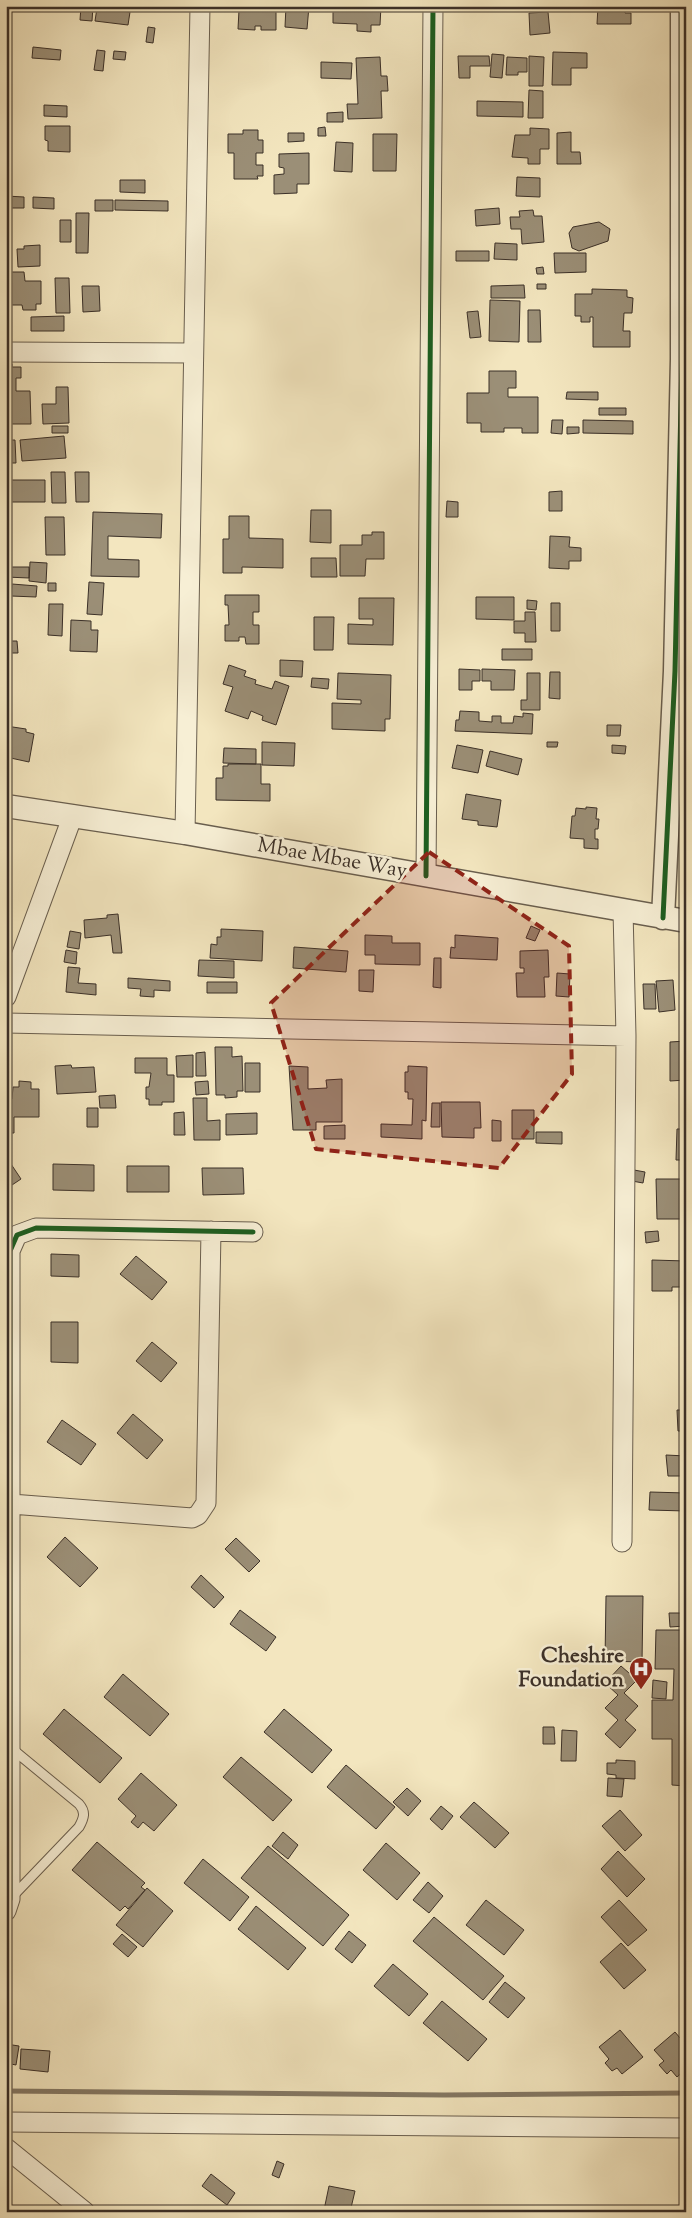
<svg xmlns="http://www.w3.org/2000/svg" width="692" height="2218" font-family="'Sorts Mill Goudy',serif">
<rect width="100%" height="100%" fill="#f3e6bf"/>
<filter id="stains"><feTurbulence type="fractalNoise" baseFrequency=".004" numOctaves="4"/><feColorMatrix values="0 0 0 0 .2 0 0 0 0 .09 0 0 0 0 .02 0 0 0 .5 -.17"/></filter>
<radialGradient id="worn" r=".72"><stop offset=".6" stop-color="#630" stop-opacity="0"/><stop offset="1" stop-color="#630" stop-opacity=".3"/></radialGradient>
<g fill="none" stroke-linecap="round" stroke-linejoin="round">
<!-- stream -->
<path stroke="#847864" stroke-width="5" d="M6 2091 444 2095 686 2093"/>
</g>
<!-- building -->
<path fill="#9b8f77" stroke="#3b3028" d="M81 6H93L92 21 80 20Z
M286 6H309L307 29 285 27Z
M333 6H381L380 25H371V32L357 31V24L333 23Z
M598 6H629V9H625V13H631V24H597Z
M97 8 130 12 128 25 95 21Z
M239 10 276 11V30H261V26H255V30L238 29Z
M548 12 550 33 530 35 529 13Z
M148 27 155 28 153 43 146 42Z
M33 47 61 50 60 60 32 58Z
M97 50 105 51 103 71 94 70Z
M114 51 126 52 125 60 113 59Z
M553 52 587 53V68H571V85H552Z
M492 54 504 55 502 78 490 77Z
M458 56H489L490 66H470V78H459Z
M529 56 544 57 543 86H529Z
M380 57 381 76H387L388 91H381L382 118 348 119 347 104H358L356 58Z
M507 57 527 58V72H518V75H506Z
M321 62 352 63 351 79 321 78Z
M529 90 543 91V118H528Z
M477 101 523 102V117L477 116Z
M44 105 67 106V117L44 116Z
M343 112V122H327V113Z
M45 126H70V152L48 151V141L45 140Z
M325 127 326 136H318V128Z
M530 128 549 129V149H540V164H528V158L512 157 515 135H530Z
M243 130H258V140H263V153H256V165H263V176H257L258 179H234V153H228V134H243Z
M571 132V152H580L581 164H557V133Z
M288 133H304V141L288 142Z
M373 134H397L396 171H373Z
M336 142 353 143 352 172 334 171Z
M309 153V184H297V193L274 194V175L284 174V168L279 167V154Z
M517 177 540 178V197L516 196Z
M120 180H145V193L120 192Z
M6 196 24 197V208H6Z
M33 197 54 198V209L33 208Z
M95 200H113V211H95Z
M115 200 168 201V211L115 210Z
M499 208 500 224 476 226 475 210Z
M533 210 534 216H542L544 242 522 244 521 229H511L510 217H520L519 211Z
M76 213H89L88 253H76Z
M60 220H71V242H60Z
M599 222 610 229 608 241 579 251 572 248 569 233 573 227Z
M495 243 517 244V260L494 259Z
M40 245V266L18 267 17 249H24V246Z
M456 251H489V261H456Z
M554 253H586V272L555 273Z
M543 267 544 274H537L536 268Z
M11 272H24L25 281H41V304H36V310H23L22 305H11V283H9Z
M55 278H69L70 313H56Z
M537 284H546V289H537Z
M524 285 525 298H491V286Z
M82 286H99L100 311 83 312Z
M592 289 627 290V297L633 298 632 313H624L623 331H630V347H593V317H590V322H581V316H575V294H592Z
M490 300 520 301 519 342 489 341Z
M528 310H540L541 342H528Z
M478 311 481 337 470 338 467 312Z
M64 316V331H31V317Z
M6 364H12V367H21V378H16V391H30L31 424H11V416L6 417Z
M489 371H516V388H508V397H538V433H522V428H504V432H481V423H467V393H489Z
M56 387H68L69 423 43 424 42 404H56Z
M567 392H598V400L566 399Z
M599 408H626V415H599Z
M552 420H563L562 434 551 433Z
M583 420 633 421V434L583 433Z
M52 426H68V433H52Z
M567 427H579V433L567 434Z
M64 436 66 458 22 461 20 440Z
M6 440H15L16 463H6Z
M51 472H65L66 503H52Z
M75 472H89V502H76Z
M6 480H45V502H6Z
M562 491V511H549V492Z
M447 501 458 502V517H446Z
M311 510H331V543L310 542Z
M93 512 162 514 161 538 108 536V559L139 560V577L91 576Z
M229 516H249V538L283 539V568L242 567V573H223V539H229Z
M45 517H64L65 555H46Z
M372 532H384V559H366L365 576H340V545H362V535H372Z
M550 536 570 537 569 547 581 548V561H569V569L549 568Z
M311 558H336L337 577H311Z
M30 562 47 563 46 583 29 581Z
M6 567H29V578L6 577Z
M89 582 104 583 102 615 87 614Z
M48 583H56V591H48Z
M12 584 37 586 36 597 11 596Z
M225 595H259V612H253V625H259V644H246L245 637H239V641H225V625H229L228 605H225Z
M476 597H514V620L476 619Z
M359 598H394L393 645 348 644V624L373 625V619H359Z
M527 600 537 601 536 610 527 609Z
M551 603H560V631H551Z
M49 604H63L62 636 48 635Z
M525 612H535L536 642H525V633H514V621H525Z
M314 617H334L333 650H314Z
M71 620 91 621V630H98L97 652 70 651Z
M6 641H17L18 653H6Z
M502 649H532V660H502Z
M280 660 303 661 302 677 280 676Z
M229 665 246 671 244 676 256 680 255 684 272 689 275 681 289 686 276 725 262 720 263 716 251 711 248 719 225 711 233 687 223 684Z
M459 669 480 670V681H472V690H459Z
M482 669 515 670 514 690H491V681H482Z
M550 672H560V699L549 698Z
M338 673 391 675 390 719H385V731L332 729V703L361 704V700L337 699Z
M527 673H540V710H521V700H527Z
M312 678 329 679 328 689 311 687Z
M460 711 479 712V721L492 722V716H501V723H513L514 716 523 717V713L533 714 532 734 455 731 456 720H459Z
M607 725H621L620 736H607Z
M6 726 26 729V732L34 734 29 762 6 757Z
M262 742 295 743 294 766 262 765Z
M547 742H558L557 747H547Z
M457 745 483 750 478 773 452 768Z
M612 745 626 746 625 754 612 753Z
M224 748 256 749V764L223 763Z
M490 751 522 759 518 775 486 766Z
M228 764H261V784H270V801L216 800V778H223V766H228Z
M466 794 501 800 497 827 478 825V821L462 819Z
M586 807 597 808 596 819H599L598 829H595V839H598V849L584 848V839L570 838 572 816H575L576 808 586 809Z
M118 914 122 953H113L111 935 85 938 84 920 107 918V915Z
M531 926 540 930 535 941 526 938Z
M221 929 263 931 262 961 210 958 211 944 217 945V937H221Z
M70 931 81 933 79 949 67 947Z
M365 935 392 936V943H420V965L375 964V955H365Z
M455 935 498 938 497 960 450 958 451 947 455 948Z
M294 947 348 951 346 972 293 968Z
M66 950 77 952 76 964 64 962Z
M548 950 549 977H544L545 997H517L516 973H524V968H520V951Z
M434 958H441V988L433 987Z
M199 960 234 961V978L198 976Z
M68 967 80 968 78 983 96 984V995L66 992Z
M359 970H374L373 992 359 991Z
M557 973 570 974 569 997 556 996Z
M128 978 170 981V991L154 990V997L140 996 141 989 128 988Z
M673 980 675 1010 659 1012 656 981Z
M207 982H237V993H207Z
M643 984H655L656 1009H644Z
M686 1041V1080L670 1081V1042Z
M215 1047H232V1057L242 1056 243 1091H237V1097L225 1098V1095H216Z
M205 1052 206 1076H196V1053Z
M193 1055V1077H177L176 1056Z
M135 1058H167V1075H174V1102H162V1105H149V1099H146V1087H149L151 1073H135Z
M245 1063H260V1092H245Z
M71 1065 72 1068 94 1067 96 1092 57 1094 55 1066Z
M289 1066 308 1067V1089L327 1088 326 1080 342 1079V1122H316V1130H293Z
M408 1066 427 1067 426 1121 422 1120V1139L381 1137V1124L412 1125 413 1099H408V1092H405V1072H408Z
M19 1081 31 1082V1089H39V1117H14V1133H6V1099H12L13 1087H19Z
M208 1081 209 1094 196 1095 195 1082Z
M115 1095 116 1108H100L99 1096Z
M193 1098H207V1121L220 1120V1140H194Z
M441 1102H480L481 1128H474V1138L442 1137Z
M432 1103H440V1127H431Z
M87 1108H98V1127H87Z
M512 1110H534V1139H512Z
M184 1112 185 1135H174V1113Z
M257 1113V1134L226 1135V1114Z
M492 1120 501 1121V1141H492Z
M345 1125V1139H324V1126Z
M677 1129H686V1160H676Z
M536 1132H562V1144L536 1143Z
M7 1158 21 1179 6 1189V1159Z
M53 1164 94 1165V1191L53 1190Z
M127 1166H169V1192H127Z
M202 1168H243L244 1194 203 1195Z
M634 1170 645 1172 643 1183 632 1181Z
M656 1179H686V1219H657Z
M658 1231 659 1241 646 1243 645 1232Z
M51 1254 79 1255V1277L51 1276Z
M136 1256 167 1282 152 1300 120 1274Z
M652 1260 686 1261V1287H672V1291H652Z
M51 1322H78V1363L51 1362Z
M152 1342 177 1363 161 1382 136 1361Z
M677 1410H686V1431H678Z
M133 1414 163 1440 147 1459 117 1433Z
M62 1420 96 1444 81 1465 47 1442Z
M666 1455 686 1456V1476H668Z
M650 1492 686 1493V1511L649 1510Z
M65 1537 98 1568 80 1587 47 1557Z
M236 1538 260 1561 249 1572 225 1549Z
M201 1575 224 1597 214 1608 191 1587Z
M606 1596H643L642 1662 605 1661Z
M240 1610 276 1637 266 1651 230 1624Z
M669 1613H686V1626L670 1627Z
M656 1630H686V1786L672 1785V1739H652V1700H673L674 1669H655Z
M621 1666 637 1680 624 1693 638 1706 625 1720 636 1730 620 1748 605 1734 618 1720 605 1708 618 1695 605 1683Z
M123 1674 169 1714 150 1736 104 1697Z
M653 1680 667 1682 666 1699 652 1698Z
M64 1709 122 1758 100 1783 43 1734Z
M284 1709 332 1750 312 1773 264 1732Z
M543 1727H554L555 1744H543Z
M562 1730 577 1731 576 1761H561Z
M241 1757 292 1800 273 1821 223 1777Z
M616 1760 635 1761V1779L616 1778V1775L607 1774V1763H616Z
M346 1765 395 1807 376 1829 327 1787Z
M141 1773 177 1805 154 1831 143 1822 138 1828 131 1822 136 1816 118 1799Z
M608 1778 624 1779 622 1797 607 1796Z
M407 1788 421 1801 408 1816 393 1802Z
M474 1802 509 1833 495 1848 460 1817Z
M441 1806 453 1816 442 1830 430 1819Z
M620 1810 642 1835 625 1851 602 1826Z
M283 1832 298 1845 288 1859 272 1846Z
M97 1842 145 1883 141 1887 145 1890 128 1909 125 1906 120 1911 72 1870Z
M386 1843 420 1873 397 1900 363 1870Z
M268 1846 349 1915 323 1946 241 1878Z
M618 1851 645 1879 627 1897 601 1869Z
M203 1859 249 1897 230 1921 184 1883Z
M428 1882 443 1896 429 1913 413 1900Z
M147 1888 173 1911 143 1947 116 1925Z
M486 1900 524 1930 504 1955 466 1925Z
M619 1900 647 1930 628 1946 601 1917Z
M256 1906 306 1948 288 1970 238 1929Z
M434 1917 504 1976 483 2000 413 1941Z
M349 1931 366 1945 352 1963 335 1949Z
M122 1934 137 1947 128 1957 113 1944Z
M621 1943 646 1970 624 1989 600 1962Z
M393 1964 428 1994 409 2016 374 1986Z
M505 1982 525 1998 508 2018 489 2002Z
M442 2001 487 2039 468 2061 423 2023Z
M620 2030 643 2057 622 2074 617 2068 612 2071 605 2063 609 2059 599 2047Z
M675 2032 686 2045V2069L677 2077 671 2070 667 2074 659 2065 664 2061 654 2050Z
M6 2044 19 2046 16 2065 6 2063Z
M21 2049 50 2051 48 2072 20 2069Z
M277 2161 284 2164 279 2178 272 2175Z
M211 2174 235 2193 227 2205 202 2186Z
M329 2186 355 2191 350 2212 324 2210Z"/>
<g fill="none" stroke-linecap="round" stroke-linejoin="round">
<!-- service casing -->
<g stroke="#695e4e" stroke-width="11">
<path id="service" d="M11 1748 79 1804C86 1812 84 1818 79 1827L12 1897"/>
</g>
<!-- minor casing -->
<g stroke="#695e4e" stroke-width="21">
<path id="minor" d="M6 352 193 353
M185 833 200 6
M426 876 433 6
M6 997 73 815
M6 1023 626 1036
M11 1504 192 1518 198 1515 206 1503 211 1231
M622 1542 626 1036 623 910
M6 1911 10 1899V1251L17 1235 36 1228 253 1232
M6 2122 686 2128
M6 2148 85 2212"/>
</g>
<!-- tertiary casing -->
<g stroke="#695e4e" stroke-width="25">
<path id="tertiary" d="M6 806 185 833 686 921
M663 918 675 671 682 359V6"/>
</g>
<!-- service -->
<use href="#service" stroke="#f7efd5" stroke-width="9"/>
<!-- minor -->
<use href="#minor" stroke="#f7efd5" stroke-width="19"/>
<!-- tertiary -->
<use href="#tertiary" stroke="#f7efd5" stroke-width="22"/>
<!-- cycleway casing -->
<g stroke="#f7efd5" stroke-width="8">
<path id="cycleway" d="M426 876 433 6
M663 918 675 671 682 359V6
M6 1911 10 1899V1251L17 1235 36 1228 253 1232"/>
</g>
<!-- cycleway -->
<use href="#cycleway" stroke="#1b5e20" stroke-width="5"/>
</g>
<!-- marked area -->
<path fill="#8f2418" fill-opacity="0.2" stroke="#8f2418" stroke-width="4" stroke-dasharray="10 6" stroke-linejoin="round" d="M429 852 569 946 572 1074 499 1168 316 1149 271 1003Z"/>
<!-- icons -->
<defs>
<g id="hospital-pin" transform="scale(1.25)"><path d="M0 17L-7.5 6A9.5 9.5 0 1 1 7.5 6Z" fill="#8f2418" stroke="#f7efd5"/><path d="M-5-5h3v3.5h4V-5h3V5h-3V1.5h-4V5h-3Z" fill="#fff"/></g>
</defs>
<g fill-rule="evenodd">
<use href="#hospital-pin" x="641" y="1669"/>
</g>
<g text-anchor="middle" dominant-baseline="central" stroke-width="5" stroke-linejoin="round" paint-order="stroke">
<!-- street labels -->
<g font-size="21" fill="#3b3028" stroke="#f7efd5">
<text transform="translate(332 859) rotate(10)">Mbae Mbae Way</text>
</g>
<!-- poi labels -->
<g font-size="21" font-weight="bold" fill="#3b3028" stroke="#f7efd5" text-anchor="end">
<text x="624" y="1657">Cheshire<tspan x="624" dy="24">Foundation</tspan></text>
</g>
</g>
<!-- margin -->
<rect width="692" height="2218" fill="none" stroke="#f3e6bf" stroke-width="25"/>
<rect x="8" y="8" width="677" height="2203" fill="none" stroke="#3b3028" stroke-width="2.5"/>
<rect x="12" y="12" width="667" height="2193" fill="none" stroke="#3b3028"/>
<rect width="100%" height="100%" filter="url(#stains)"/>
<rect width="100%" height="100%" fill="url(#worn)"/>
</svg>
